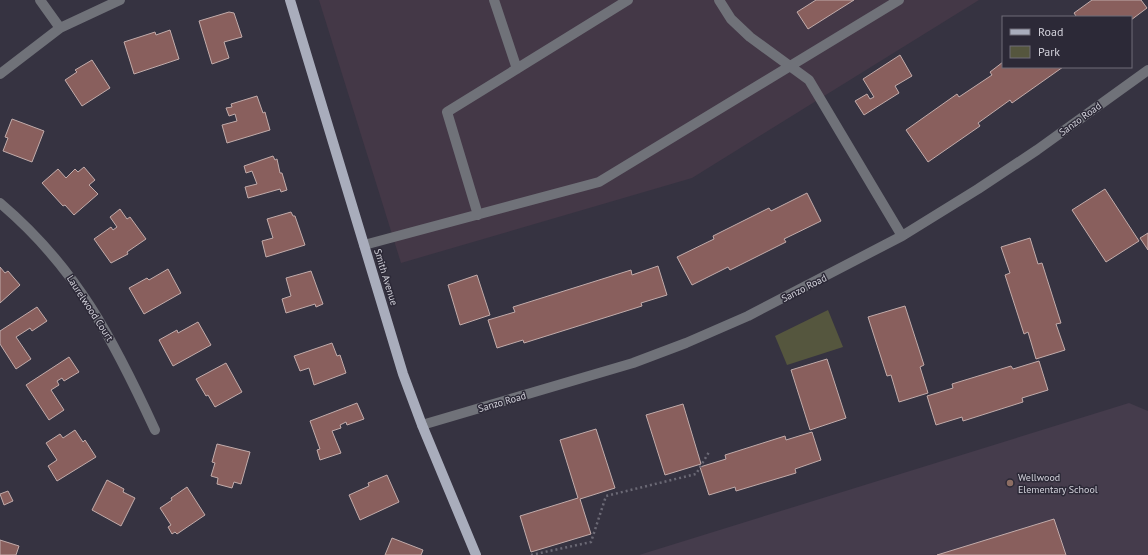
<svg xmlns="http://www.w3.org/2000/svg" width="1148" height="555" font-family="'PT Sans',sans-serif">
<rect width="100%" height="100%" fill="#363341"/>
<!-- commercial -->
<path fill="#443847" d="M319 0H979L692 178 401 263Z"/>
<!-- education -->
<path fill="#453c4c" d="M1129 403 1148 411V555H639Z"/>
<!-- green -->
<path fill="#55563e" d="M828 310 843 347 787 365 775 336Z"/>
<!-- building -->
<path fill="#895f5d" stroke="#c2acab" d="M816 0H854L808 29 797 12Z
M1092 0H1141L1147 8 1131 20V17H1075L1076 16 1074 13Z
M229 12 234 13 242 37 224 42 229 58 212 64 199 21Z
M170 30 179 59 134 74 124 42 155 32 156 35Z
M900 55 912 76 895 86 899 93 864 115 855 101 867 94 870 99 874 97 863 79Z
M92 60 110 88 82 106 65 80 77 72 75 70Z
M1003 62V67H1063L1012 103 1010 100 978 123 980 126 928 162 906 130 957 94 959 97 992 75 990 72Z
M257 96 263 113 265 112 270 130 227 143 222 125 237 121 235 114 229 116 226 108 232 107 231 104Z
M12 119 44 131 32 162 3 151 8 138 5 137Z
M273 156 275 160 277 159 280 173H282L287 190 281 192 280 189 248 198 245 187 257 184 252 171 246 173 244 166Z
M84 167 95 180 89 185 98 194 74 215 65 205 63 206 42 183 58 169 66 178 75 169 78 172Z
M1105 189 1139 241 1106 262 1072 210Z
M807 193 821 221 784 239 786 242 730 270 728 267 692 285 677 257 714 239 713 236 769 208 771 211Z
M120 209 127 219 130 217 146 239 127 252 128 254 111 263 94 239 111 227 113 230 117 227 110 217Z
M291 212 293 216H295L305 245 266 257 262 241 273 238 267 219Z
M1148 233V250L1140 238Z
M1030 238 1038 264 1042 263 1061 323 1056 324 1065 350 1036 359 1028 332 1024 334 1005 275 1010 273 1001 247Z
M658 266 667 295 641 303 642 306 524 343 523 340 497 348 488 320 515 312 513 307 631 270 632 275Z
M0 267 5 273 8 271 20 285 0 303Z
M168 269 181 293 144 314 129 288 147 278 149 280Z
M311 271 323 304 316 307 315 304 286 313 282 299 291 296 286 278Z
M477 275 490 315 460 325 448 285Z
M905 306 924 365 920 367 928 393 899 402 891 375 887 376 868 317Z
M37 307 47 321 32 331 30 328 16 337 31 359 16 369 0 344V331Z
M198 322 211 345 173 366 159 340 177 330 178 333Z
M332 343 337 356 340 355 346 373 314 385 309 368 300 371 294 356Z
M69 357 79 372 64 381 62 378 57 381 59 385 51 390 64 410 49 420 26 385Z
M827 359 846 418 810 430 791 370Z
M1039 361 1048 390 1022 398 1023 402 963 421 962 417 936 425 927 396 953 388 952 384 1011 366 1013 369Z
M226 363 242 392 215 407 208 395 206 396 196 379Z
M357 403 364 419 347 425 346 422 340 425 341 428 332 431 341 453 320 460 317 450 320 449 310 421Z
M683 404 701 464 665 475 646 415Z
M596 429 615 488 580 499 591 534 531 552 520 516 578 498 560 440Z
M75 430 83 442 85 440 96 457 57 481 48 466 57 460 46 443 60 434 63 438Z
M812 432 821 460 795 469 796 473 736 491 735 487 709 495 700 467 726 459 725 455 785 436 786 440Z
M217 444 250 452 241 484 234 482 232 488 217 484 218 478 211 476 215 463 212 462Z
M387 475 399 502 360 520 349 495 369 486 368 483Z
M107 480 124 489 123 492 135 498 121 526 92 510Z
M187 487 205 515 177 534 175 532 172 534 168 527 171 525 160 508 172 500 171 498Z
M8 491 13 501 4 505 0 494Z
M1054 519 1066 555H937Z
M392 538 423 550 421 555H385Z
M0 540 19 546 16 555H0Z"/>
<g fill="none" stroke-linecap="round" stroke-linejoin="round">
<!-- path -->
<path stroke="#6b6975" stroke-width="2.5" stroke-dasharray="2 3" stroke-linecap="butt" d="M531 555 591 542 606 496 696 474 709 452"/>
<!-- minor -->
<path stroke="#707279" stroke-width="10" d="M40 0 60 28
M494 0 517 69
M719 0 731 19 750 37 809 80 902 236
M0 74 60 28 120 0
M0 203C77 268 114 341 155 430
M478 215 447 112 628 0
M364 245 599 182 899 0
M422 425 633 363 686 343 748 316 902 236 978 189 1037 150 1148 70"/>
<!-- major -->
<path stroke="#a9adbc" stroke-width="10" d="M290 0 403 374 422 425 476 555"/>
</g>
<!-- markers -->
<circle fill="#8d6e63" stroke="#2c2937" stroke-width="1.5" cx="1010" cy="483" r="4"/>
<g text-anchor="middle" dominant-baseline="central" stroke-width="3" stroke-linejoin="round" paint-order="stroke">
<!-- street labels -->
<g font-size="10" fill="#d3d2db" stroke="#2c2937">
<text transform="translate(1080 119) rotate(-36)">Sanzo Road</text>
<text transform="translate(386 277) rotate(73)">Smith Avenue</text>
<text transform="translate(804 288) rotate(-27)">Sanzo Road</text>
<text transform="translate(90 308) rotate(57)">Laurelwood Court</text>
<text transform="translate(502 402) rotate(-16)">Sanzo Road</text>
</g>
<!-- poi labels -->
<g font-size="10" fill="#d3d2db" stroke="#2c2937" text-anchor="start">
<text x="1018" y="477">Wellwood<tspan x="1018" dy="12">Elementary School</tspan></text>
</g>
</g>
<!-- legend -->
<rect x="1002" y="16" width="130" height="52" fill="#2c2937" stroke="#6f6d79"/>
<rect x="1010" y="29" width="20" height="6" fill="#a9adbc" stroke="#6f6d79"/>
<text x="1038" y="36" font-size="12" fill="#d3d2db">Road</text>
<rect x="1010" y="46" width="20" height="12" fill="#55563e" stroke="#6f6d79"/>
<text x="1038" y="56" font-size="12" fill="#d3d2db">Park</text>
</svg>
